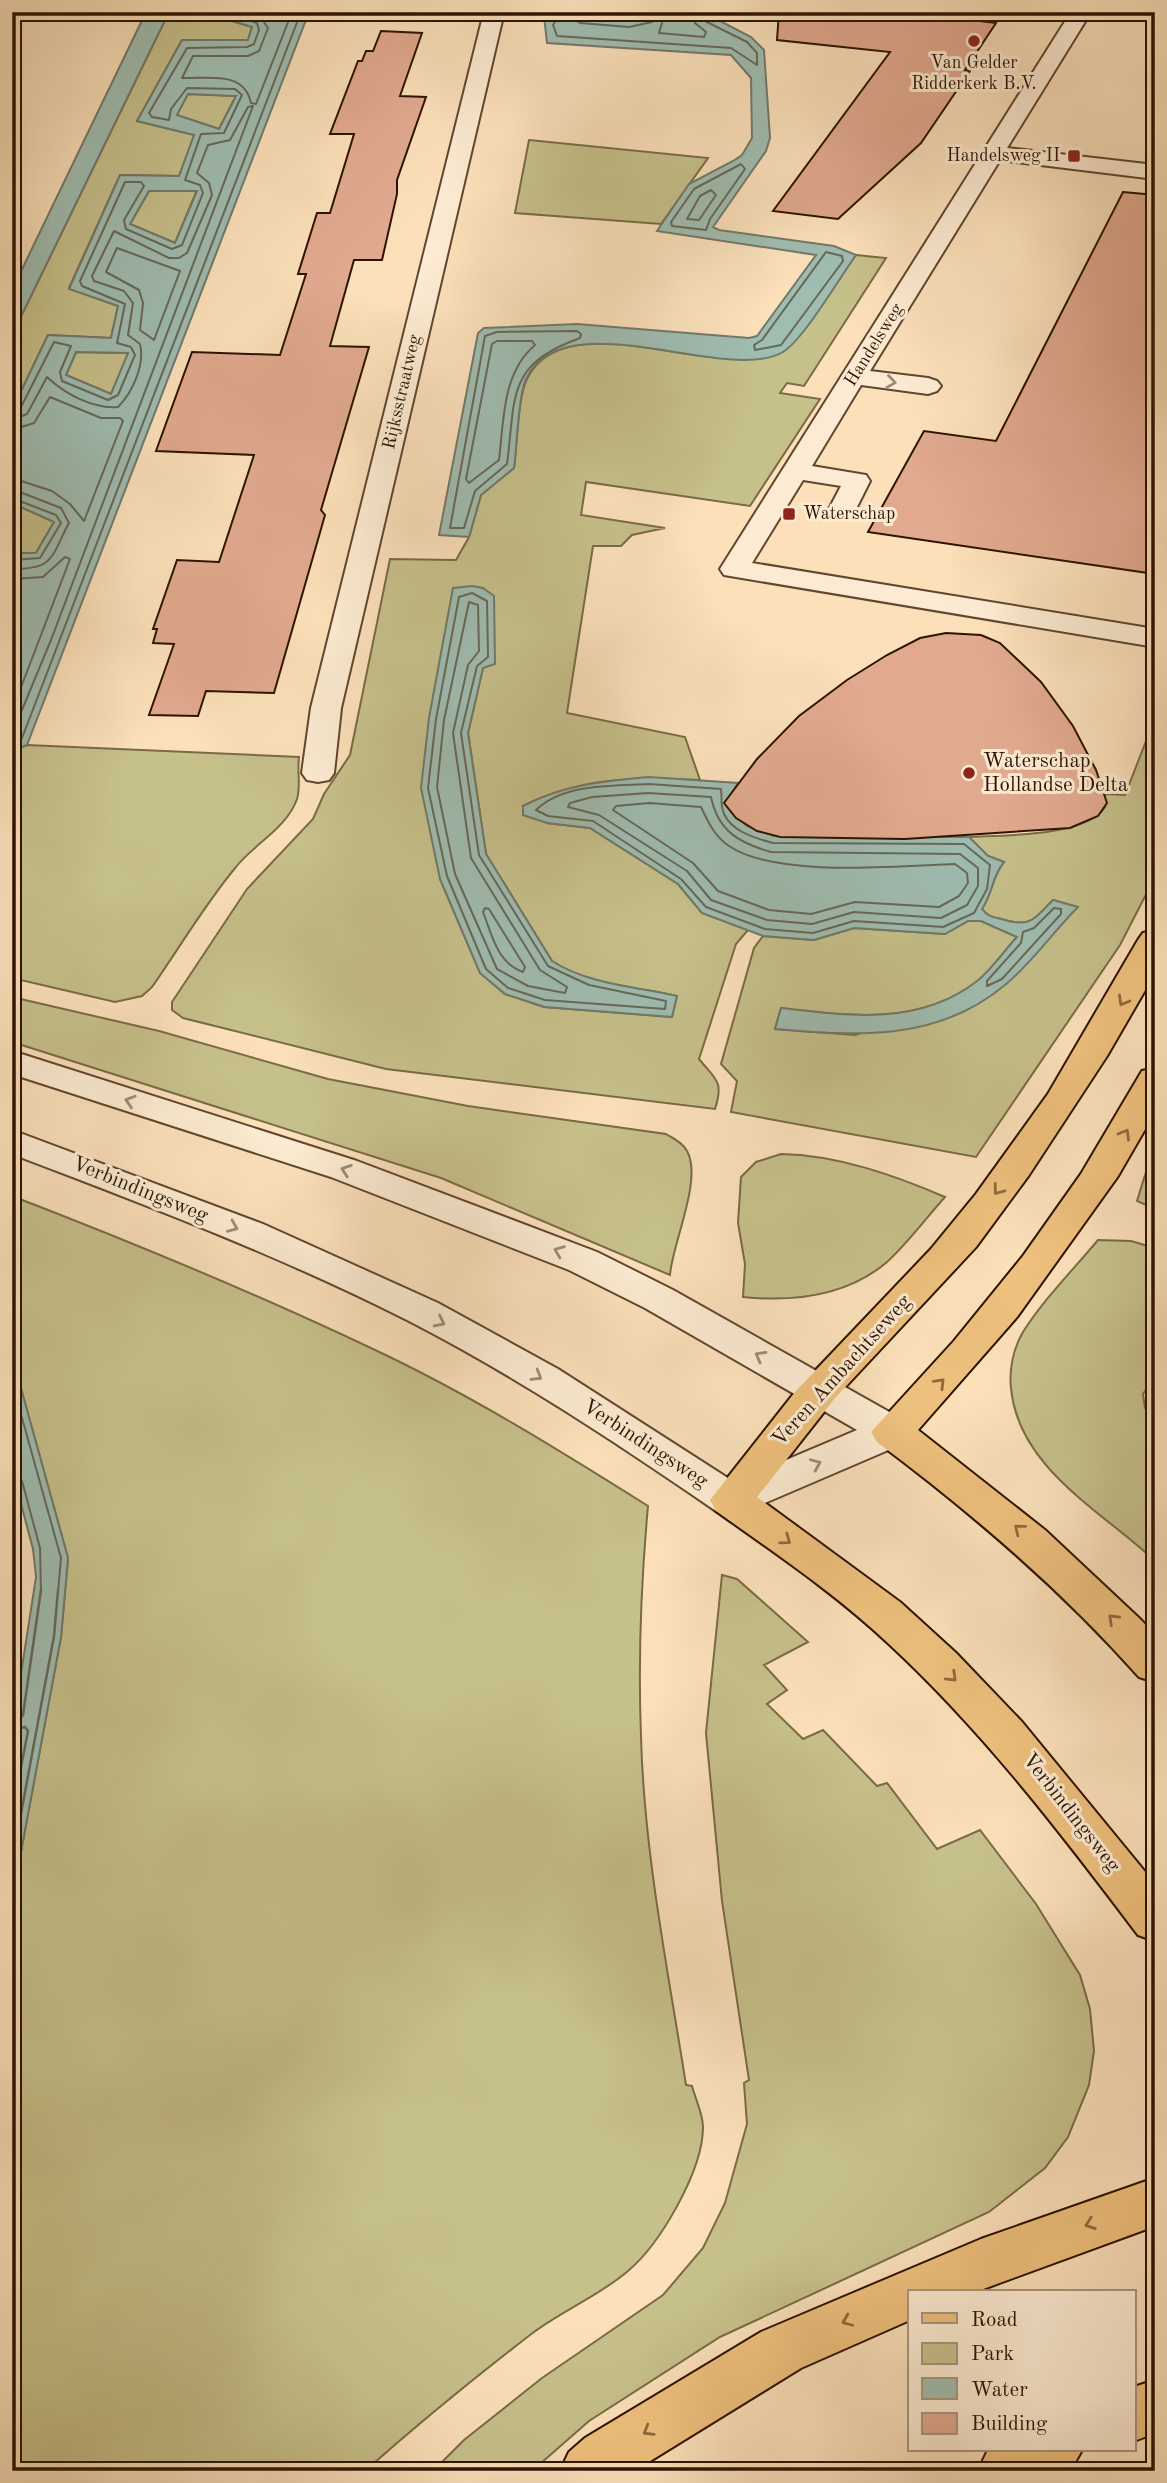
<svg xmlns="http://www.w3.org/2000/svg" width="1167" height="2483" font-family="'Old Standard TT',serif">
<rect width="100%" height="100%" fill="#fbe0ba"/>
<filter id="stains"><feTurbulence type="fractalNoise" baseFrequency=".00286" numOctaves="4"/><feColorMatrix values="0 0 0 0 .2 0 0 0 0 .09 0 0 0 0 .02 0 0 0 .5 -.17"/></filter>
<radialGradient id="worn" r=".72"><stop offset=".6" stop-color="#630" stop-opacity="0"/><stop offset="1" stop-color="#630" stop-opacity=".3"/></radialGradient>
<!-- green -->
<path fill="#c6c08b" stroke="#7a6a46" stroke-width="2" fill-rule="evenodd" d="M169 12H202L252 27 248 40H182L137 121 195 135 179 176 120 175 69 288 118 306 111 338 48 335 12 410V335Z
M188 94 236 96 219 129 176 115Z
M529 140 708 158 661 224 515 213Z
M197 190 175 243 130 224 149 191Z
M856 255 886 258 804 386 787 383 780 393 820 399 750 506 586 482 581 515 665 528 632 535 621 546H593L567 713 685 737 700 780C637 777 580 777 523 806L547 823 590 828 678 884 702 913 748 930 736 944 699 1059C716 1080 724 1081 715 1109L386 1069 183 1018 172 1010V1002L247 889 313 819 324 794 350 755 390 559 456 560 469 537 481 495 514 468C517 447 518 396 527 379 559 312 677 361 731 358 742 357 788 343 797 337 808 329 845 270 856 255ZM494 596 483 668 468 733 486 854 552 961C586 984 637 987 677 996L672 1017 544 1007 505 994 480 973 440 879Z
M76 352 129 353 111 394 66 375Z
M12 503 54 522 36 553H12Z
M1155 718V877L1120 945 976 1157 731 1112 737 1081 721 1064 754 948 763 936 814 940 854 928 945 934 968 921H981L1017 937C1004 951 992 969 978 981 920 1026 848 1016 781 1008L775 1029 855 1035 1006 984 1077 907 1053 900C1033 920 1031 928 1001 919 993 917 987 916 982 909 993 893 992 876 1004 862L988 856 969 837C1002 835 1086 837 1105 807V794L1125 795Z
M27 745 299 757C297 771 301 787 297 799 287 828 254 844 236 867 205 904 180 947 152 987L142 996 115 1002 12 978V751Z
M12 997 159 1031 328 1079 468 1106 666 1134C674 1139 683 1143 687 1151 703 1179 672 1244 670 1275L441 1178 12 1042Z
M1155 1143V1209L1137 1201Z
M781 1154C837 1155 894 1175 945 1197 926 1218 908 1243 887 1262 847 1296 793 1302 743 1297L745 1264 738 1223 741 1177 756 1162Z
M12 1196C134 1243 255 1293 373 1349 469 1394 559 1450 648 1506 641 1583 638 1659 641 1736 644 1853 668 1970 686 2085L692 2086C695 2098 703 2114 703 2127 703 2170 661 2243 628 2271 599 2296 561 2311 530 2335 473 2379 419 2423 365 2471H12V1900L61 1637 68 1558 12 1356Z
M1098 1240 1131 1241 1155 1248V1377L1143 1394 1145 1408 1155 1421V1561C1102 1511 1018 1468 1011 1388 1009 1370 1013 1349 1023 1332 1044 1299 1073 1270 1098 1240Z
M722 1575 737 1579 808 1642 764 1665 787 1690 767 1704 803 1739 823 1730 877 1786 887 1783 937 1849 980 1830 1036 1904 1080 1975 1090 2009 1094 2051 1089 2085 1068 2137 1045 2168 989 2212 720 2337 589 2421 532 2471H433L464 2440 542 2378 663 2295 703 2248 725 2203 747 2124 744 2083 749 2080 722 1901 706 1733Z"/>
<!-- water -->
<path fill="#9fbdb1" stroke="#71796a" stroke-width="2" fill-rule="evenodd" d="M146 12H169L12 335V290Z
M202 12H309L27 745 12 751V553H36L54 522 12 503V410L48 335 111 338 118 306 69 289 120 175 179 176 194 135 137 121 182 40H248L252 27ZM188 94 235 96H236L219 129 177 115ZM149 191H197L175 243 130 224ZM76 352 128 353 111 394 66 375Z
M651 12H703L751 37 764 50 770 138 766 151 713 227 719 230 834 246 856 255C840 277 804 339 783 352 727 385 564 299 526 379 518 397 517 447 514 468L481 495 469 537 439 535 478 333 484 328 577 324 749 338 757 336 816 255 657 231 689 184 733 161 742 155 752 138 751 78 731 55 547 43 544 16C567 15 640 26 651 12Z
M472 586 483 588 494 596 495 664 483 668 468 733 486 854 552 961C587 984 637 987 677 996L672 1017 545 1007 505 994 480 973 440 879 421 788 429 718 453 588Z
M648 777 738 783 729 798 731 811 747 826 774 836 969 837 988 856 1004 862C992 876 993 892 982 909 987 916 993 917 1001 919 1031 928 1033 920 1053 900L1078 907C1053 932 1032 963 1005 985 937 1042 857 1036 775 1029L781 1008C848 1016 920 1026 977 981 992 969 1004 951 1017 937L981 921H968L945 934 854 928 814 940 763 936 702 913 678 884 590 828 547 823 523 815V806C564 785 603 781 648 777Z
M12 1356 68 1558 61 1637 12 1900V1732L36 1577 33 1549 12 1470Z"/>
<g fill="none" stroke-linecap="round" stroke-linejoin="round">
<!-- shore-far1 -->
<path stroke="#666858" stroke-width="2" d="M257 12 268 28 259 51 248 56H193L182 78C208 79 244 70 251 103L256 104 292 12
M562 12 553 25 557 36 731 48 757 65V53L747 42 705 21 702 12
M573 12 574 19 580 23 629 27 652 22 656 12
M665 12 659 33 704 37 706 32 695 23 693 12
M741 164 745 169 710 219 706 230 672 226 671 222 694 189Z
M711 190 716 195 699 220 687 219 700 196Z
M117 248 180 271 154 340 140 330 143 303 139 290 106 272Z
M826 252 842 256 843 261 781 345 755 350 754 345 762 340Z
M577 331 581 334 580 338C506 365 516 395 507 464L475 491 464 528H450L485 336 497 332Z
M497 341H532L535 345C502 373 504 420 499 460L469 483 466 479 492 344Z
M12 411 21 407 54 342 71 346 60 372 62 381 108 400 118 395 135 355 131 347 117 343 125 304 82 286 80 281 125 182H141L144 186 124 220 126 229 172 249 182 245 203 193 200 185 185 180 201 134 224 133 242 95 235 89 187 88 171 109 169 120 152 117 149 113 187 48 247 47 254 44 259 30 257 23 226 12
M12 420 27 414 47 377C65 394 93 409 118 407 133 392 145 364 140 344L128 335 133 303 124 291 94 281 92 276 114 231 169 258H179L187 253 212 195 209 183 197 173 208 145 230 140 248 107 253 106 51 640 12 734
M12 430 34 423 50 397 101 418H120L123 421 84 521 70 504 52 491 12 478
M12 489 61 508 69 523C50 558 55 569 12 569
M12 498 56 515 61 523 40 558 12 560
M12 579 43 577 65 557 70 559 12 711
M472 593 487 601 488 657 477 666 461 733 479 855 548 966 589 985 666 1001 665 1009 545 1000 508 988 486 969 447 876 428 788 436 719 459 597Z
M469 602 478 605 479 651 468 665 453 733 471 858 540 970 567 987 565 993 528 986 497 969 455 874 437 787 444 720Z
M12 743 22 738 301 12
M649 784 721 789C722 795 721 801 722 807 726 830 754 838 773 843L964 844 990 865 987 889 974 913 943 927 854 921 813 933 765 929 706 907 681 879 593 821 548 816 536 810C563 783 613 786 649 784Z
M648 793 711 797C718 831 739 843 771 852L960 854 978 868V886L967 905 941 918 854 912 812 924 767 920 711 900 687 871 599 815 568 807 570 803 592 797Z
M649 803 701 807C708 822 715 837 729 846 776 878 899 866 955 864L967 873 968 883 959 896 939 907 855 902 811 914 769 910 718 891 693 863 613 810 616 806Z
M485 908 489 909 525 967 523 972C497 963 492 935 483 912Z
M1054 908 1061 909V914L1002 979 987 986V981L1021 943 1023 932 1034 928Z
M12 1382 61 1558 58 1592
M12 1475 22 1481 40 1548 41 1592"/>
<!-- shore -->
<path stroke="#666858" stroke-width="2.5" d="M12 1721 19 1720 23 1715 41 1590
M12 1730 25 1727 28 1731 12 1814
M12 1862 54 1636 58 1590"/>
</g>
<!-- building -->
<path fill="#e1a98e" stroke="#2d1300" stroke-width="2" d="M779 12H905L996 23 965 70 970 71 921 143 838 219 773 211 890 52 777 40Z
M381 31 422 33 400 96 426 97 397 180V194L382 260H354L330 346 369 347 321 510 325 515 274 693 206 691 198 716 149 715 174 644 153 643 157 629H153L177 560 219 562 254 455 156 451 192 352 280 355 306 274H298L317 213H330L354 134H330L358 61H362L366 51H373Z
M1123 192 1155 195V574L868 532 924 431 996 441Z
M946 633 981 635 1000 643 1041 682 1073 726 1096 770 1107 803 1098 816 1070 828 905 839 780 837 757 831 736 818 724 803 757 759 799 716 847 680 887 655 920 638Z"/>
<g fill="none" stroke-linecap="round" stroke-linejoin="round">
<!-- minor casing -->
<g stroke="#60462e" stroke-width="4">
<path id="minor" d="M484 12H504L341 708 334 773 329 780 318 782 307 780 302 773 311 708Z
M1071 12H1091L1007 148 1155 165V179L1000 160 870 371 928 378 937 381 941 386 937 391 928 394 861 385 812 466 866 475 870 481 853 515H833L829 509 841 486 803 480 752 563 1155 629V647L724 575 720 569Z
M12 1051 357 1161 597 1252 673 1290 907 1422 913 1432 907 1442 746 1511 731 1515 716 1511C617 1443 516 1376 409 1321 281 1256 146 1205 12 1154V1130L263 1224 438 1303 558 1369 734 1482 857 1430 645 1308 569 1270 331 1177 12 1074Z"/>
</g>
<!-- major casing -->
<g stroke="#2d1300" stroke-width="4">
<path id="major" d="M1155 930V973L1107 1056 1029 1175 976 1247 835 1398 757 1497 900 1602 956 1653 1022 1722 1155 1884V1941L1138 1935C1061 1833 983 1731 889 1644 836 1594 775 1553 716 1511L710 1500 795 1392 931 1249 976 1194 1048 1094 1138 940 1143 933Z
M1155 1068V1112L1118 1176 1017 1317 918 1430 1045 1530 1141 1620 1155 1635V1682L1139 1677C1060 1588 972 1513 877 1442L871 1432 954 1341 1023 1256 1081 1174 1142 1071Z
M1155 2178V2226L975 2292H910V2320L801 2368 634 2471H560L569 2452 585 2438 761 2332 981 2239Z
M1155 2380V2433L1134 2441V2387Z
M991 2450H1082L1070 2471H978L987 2452Z"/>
</g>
<!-- minor -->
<use href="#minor" fill="#fcebd2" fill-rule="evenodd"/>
<!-- major -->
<use href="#major" fill="#eec07d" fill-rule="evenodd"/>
</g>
<!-- one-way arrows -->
<defs><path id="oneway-chevron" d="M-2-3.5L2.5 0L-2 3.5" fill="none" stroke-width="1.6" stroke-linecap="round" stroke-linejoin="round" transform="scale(1.75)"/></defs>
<g stroke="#9f8a74">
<use href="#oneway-chevron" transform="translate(891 382) rotate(8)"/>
<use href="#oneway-chevron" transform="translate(130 1101) rotate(-162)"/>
<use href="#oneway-chevron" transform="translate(346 1170) rotate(-161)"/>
<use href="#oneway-chevron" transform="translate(233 1227) rotate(22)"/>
<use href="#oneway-chevron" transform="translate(559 1251) rotate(-158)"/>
<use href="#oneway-chevron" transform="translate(440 1322) rotate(26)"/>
<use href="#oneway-chevron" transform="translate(760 1356) rotate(-151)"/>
<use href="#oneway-chevron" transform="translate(537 1376) rotate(31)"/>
<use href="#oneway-chevron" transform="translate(816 1464) rotate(-23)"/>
</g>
<g stroke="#8e6a3e">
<use href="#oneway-chevron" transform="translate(1123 1001) rotate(120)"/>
<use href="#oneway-chevron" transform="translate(1125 1134) rotate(-60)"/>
<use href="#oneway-chevron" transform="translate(998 1190) rotate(127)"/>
<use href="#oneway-chevron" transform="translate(940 1383) rotate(-46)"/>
<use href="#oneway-chevron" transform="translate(1019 1529) rotate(-141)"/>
<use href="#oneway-chevron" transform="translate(786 1540) rotate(36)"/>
<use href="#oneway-chevron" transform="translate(1113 1619) rotate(-136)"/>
<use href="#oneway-chevron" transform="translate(952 1677) rotate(44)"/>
<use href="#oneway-chevron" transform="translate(1090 2224) rotate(161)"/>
<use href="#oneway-chevron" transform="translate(847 2321) rotate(157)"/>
<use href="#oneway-chevron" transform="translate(648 2431) rotate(149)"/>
</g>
<!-- markers -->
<g fill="#8f2418" stroke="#fcebd2" stroke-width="2.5">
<circle cx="974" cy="41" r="7"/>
<rect x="1067" y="149" width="14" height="14" rx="3.5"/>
<rect x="782" y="507" width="14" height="14" rx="3.5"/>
<circle cx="969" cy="773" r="7"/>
</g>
<g text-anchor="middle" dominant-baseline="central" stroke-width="6" stroke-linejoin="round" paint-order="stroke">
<!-- far-poi labels -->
<g font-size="18" fill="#2d1300" stroke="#fcebd2">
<text x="974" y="63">Van Gelder<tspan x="974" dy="21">Ridderkerk B.V.</tspan></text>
<text x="1060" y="156" text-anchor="end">Handelsweg II</text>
<text x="803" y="514" text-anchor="start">Waterschap</text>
</g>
<!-- far-street labels -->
<g font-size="18" fill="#2d1300" stroke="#fcebd2">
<text transform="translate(874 345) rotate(-58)">Handelsweg</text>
<text transform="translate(402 392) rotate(-77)">Rijksstraatweg</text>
</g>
<!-- poi labels -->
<g font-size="21" fill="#2d1300" stroke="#fcebd2" text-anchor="start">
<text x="983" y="761">Waterschap<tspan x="983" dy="24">Hollandse Delta</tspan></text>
</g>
<!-- street labels -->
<g font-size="21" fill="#2d1300" stroke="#fcebd2">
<text transform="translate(140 1190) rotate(22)">Verbindingsweg</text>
<text transform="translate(842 1371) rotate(-48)">Veren Ambachtseweg</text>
<text transform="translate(645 1444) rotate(33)">Verbindingsweg</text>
<text transform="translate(1071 1813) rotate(52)">Verbindingsweg</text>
</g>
</g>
<!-- margin -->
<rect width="1167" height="2483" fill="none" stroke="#fbe0ba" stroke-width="42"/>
<rect x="14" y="14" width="1139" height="2455" fill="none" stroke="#2d1300" stroke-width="3.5"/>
<rect x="21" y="21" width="1125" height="2441" fill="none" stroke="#2d1300" stroke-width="2"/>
<!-- legend -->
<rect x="908" y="2290" width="228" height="161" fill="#fcebd2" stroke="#a9957e" stroke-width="2"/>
<rect x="922" y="2313" width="35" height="10" fill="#eec07d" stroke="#a9957e" stroke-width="2"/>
<text x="971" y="2326" font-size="21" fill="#2d1300">Road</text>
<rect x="922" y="2343" width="35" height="21" fill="#c6c08b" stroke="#a9957e" stroke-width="2"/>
<text x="971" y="2360" font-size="21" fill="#2d1300">Park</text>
<rect x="922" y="2378" width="35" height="21" fill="#9fbdb1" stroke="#a9957e" stroke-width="2"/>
<text x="971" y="2396" font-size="21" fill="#2d1300">Water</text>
<rect x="922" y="2413" width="35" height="21" fill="#e1a98e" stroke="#a9957e" stroke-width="2"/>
<text x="971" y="2430" font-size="21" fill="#2d1300">Building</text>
<rect width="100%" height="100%" filter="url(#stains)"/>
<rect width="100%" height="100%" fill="url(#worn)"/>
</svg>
